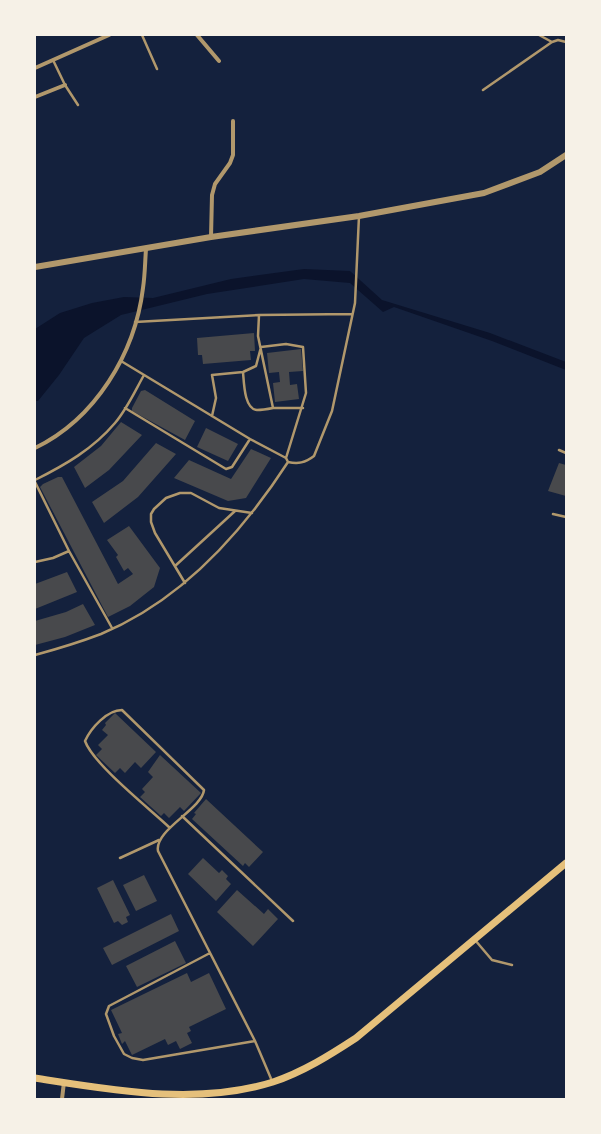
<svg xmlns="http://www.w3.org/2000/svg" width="601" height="1134" font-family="Poppins,sans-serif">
<rect width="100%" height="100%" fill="#14213d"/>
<!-- water -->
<path fill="#0b132b" d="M304 269 350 271 382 300 490 333 566 362V370L492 341 394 307 383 312 350 283 304 279 207 294 121 315 84 338 59 375 38 401H35V329L60 313 92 303 124 297 153 298 231 279Z"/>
<!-- building -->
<path fill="#48494c" d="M254 333 255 351H250L251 360 203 364 202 355H198L197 338Z
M301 349 303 371 289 372 290 385 297 384 299 399 275 402 273 383 280 382 279 372 269 373 267 353Z
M145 390 195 421 185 440 132 411V408L141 391Z
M121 422 142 435 109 470 85 488 74 467 101 446Z
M206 428 238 444 228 461 197 447Z
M156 443 176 454 138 497 104 523 92 502 123 481Z
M251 449 271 458 246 498 228 501 174 478 189 460 231 479Z
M559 463 566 465V496L548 491Z
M58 477H62L118 584 133 574 128 568 124 571 116 557 118 555 107 540 129 526 160 568 154 587 130 606 108 617 40 487 43 484Z
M67 572 77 592 35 609V584Z
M83 604 95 625 65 637 35 645V621L66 612Z
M115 713 156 752 141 768 135 762 125 773 120 768 115 773 96 755 102 749 98 745 108 735 102 730 106 725 105 723Z
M160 755 201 793 184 811 180 807 169 818 164 813 161 816 140 797 145 792 142 789 153 777 148 772Z
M206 799 263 852 249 867 245 863 243 866 192 819 196 814 194 813Z
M203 858 219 873 222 870 228 876 226 879 231 884 216 901 188 874Z
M144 875 157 901 136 911 123 885Z
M113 880 130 915 126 917 128 922 122 925 118 921 114 923 97 888Z
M237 890 264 914 268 909 278 919 253 946 217 912Z
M171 914 179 931 112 965 103 948Z
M175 941 186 963 137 987 126 966Z
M187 973 191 982 209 973 226 1009 189 1027 191 1031 187 1033 192 1043 180 1049 176 1041 168 1045 165 1039 132 1055 125 1041 122 1044 118 1034 122 1033 111 1010Z"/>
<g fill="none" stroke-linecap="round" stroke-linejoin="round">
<!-- service -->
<path stroke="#b1986c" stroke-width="2.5" d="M142 35 157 69
M539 35 552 42
M53 60 65 85 78 105
M483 90 552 42 558 40 566 42
M259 315 258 336 273 408H303
M135 322 259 315 352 314
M121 361 250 439 286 458 288 462
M243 372C244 382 244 409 257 410 262 410 268 409 273 408
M125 408 226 469 232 467 250 439
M212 416 216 398 212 375 243 372 256 366 261 347 286 344 303 347 306 393 286 458
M559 450 566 453
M35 480C65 465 93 449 115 423 127 409 135 391 144 375
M35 482 69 551 53 558 35 562
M553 514 566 517
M69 551 112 628
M175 566 235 511
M185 583 155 533 151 522V514L154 509 166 498 180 493H191L219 508 252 513
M35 655C57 649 80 642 101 634 181 601 242 533 288 462 298 464 305 463 314 456L332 411 355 303 359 216
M182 816 293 921
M170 828C150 809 93 764 85 741 91 728 107 710 122 710L204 790C202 809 154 830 158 851L255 1041 272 1081
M120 858 159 840
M475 940 492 960 512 965
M210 953 109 1006 106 1014 114 1036 124 1054 132 1058 143 1060 255 1041"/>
<!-- minor -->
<path stroke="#b1986c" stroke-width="4" d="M197 35 219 61
M35 68 109 35
M35 97 65 85
M211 237 212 195 215 184 230 163 233 155V121
M35 448C95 419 135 354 143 288 145 275 145 262 146 249
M62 1099 64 1082"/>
<!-- tertiary -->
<path stroke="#b1986c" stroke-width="6" d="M35 267 211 237 359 216 484 193 540 172 566 155"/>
<!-- primary -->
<path stroke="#e5c07b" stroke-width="7" d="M35 1078C112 1090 197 1106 273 1082 303 1072 330 1055 356 1038L566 863"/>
</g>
<!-- border -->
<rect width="601" height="1134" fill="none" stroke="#f6f1e7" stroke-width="72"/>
</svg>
